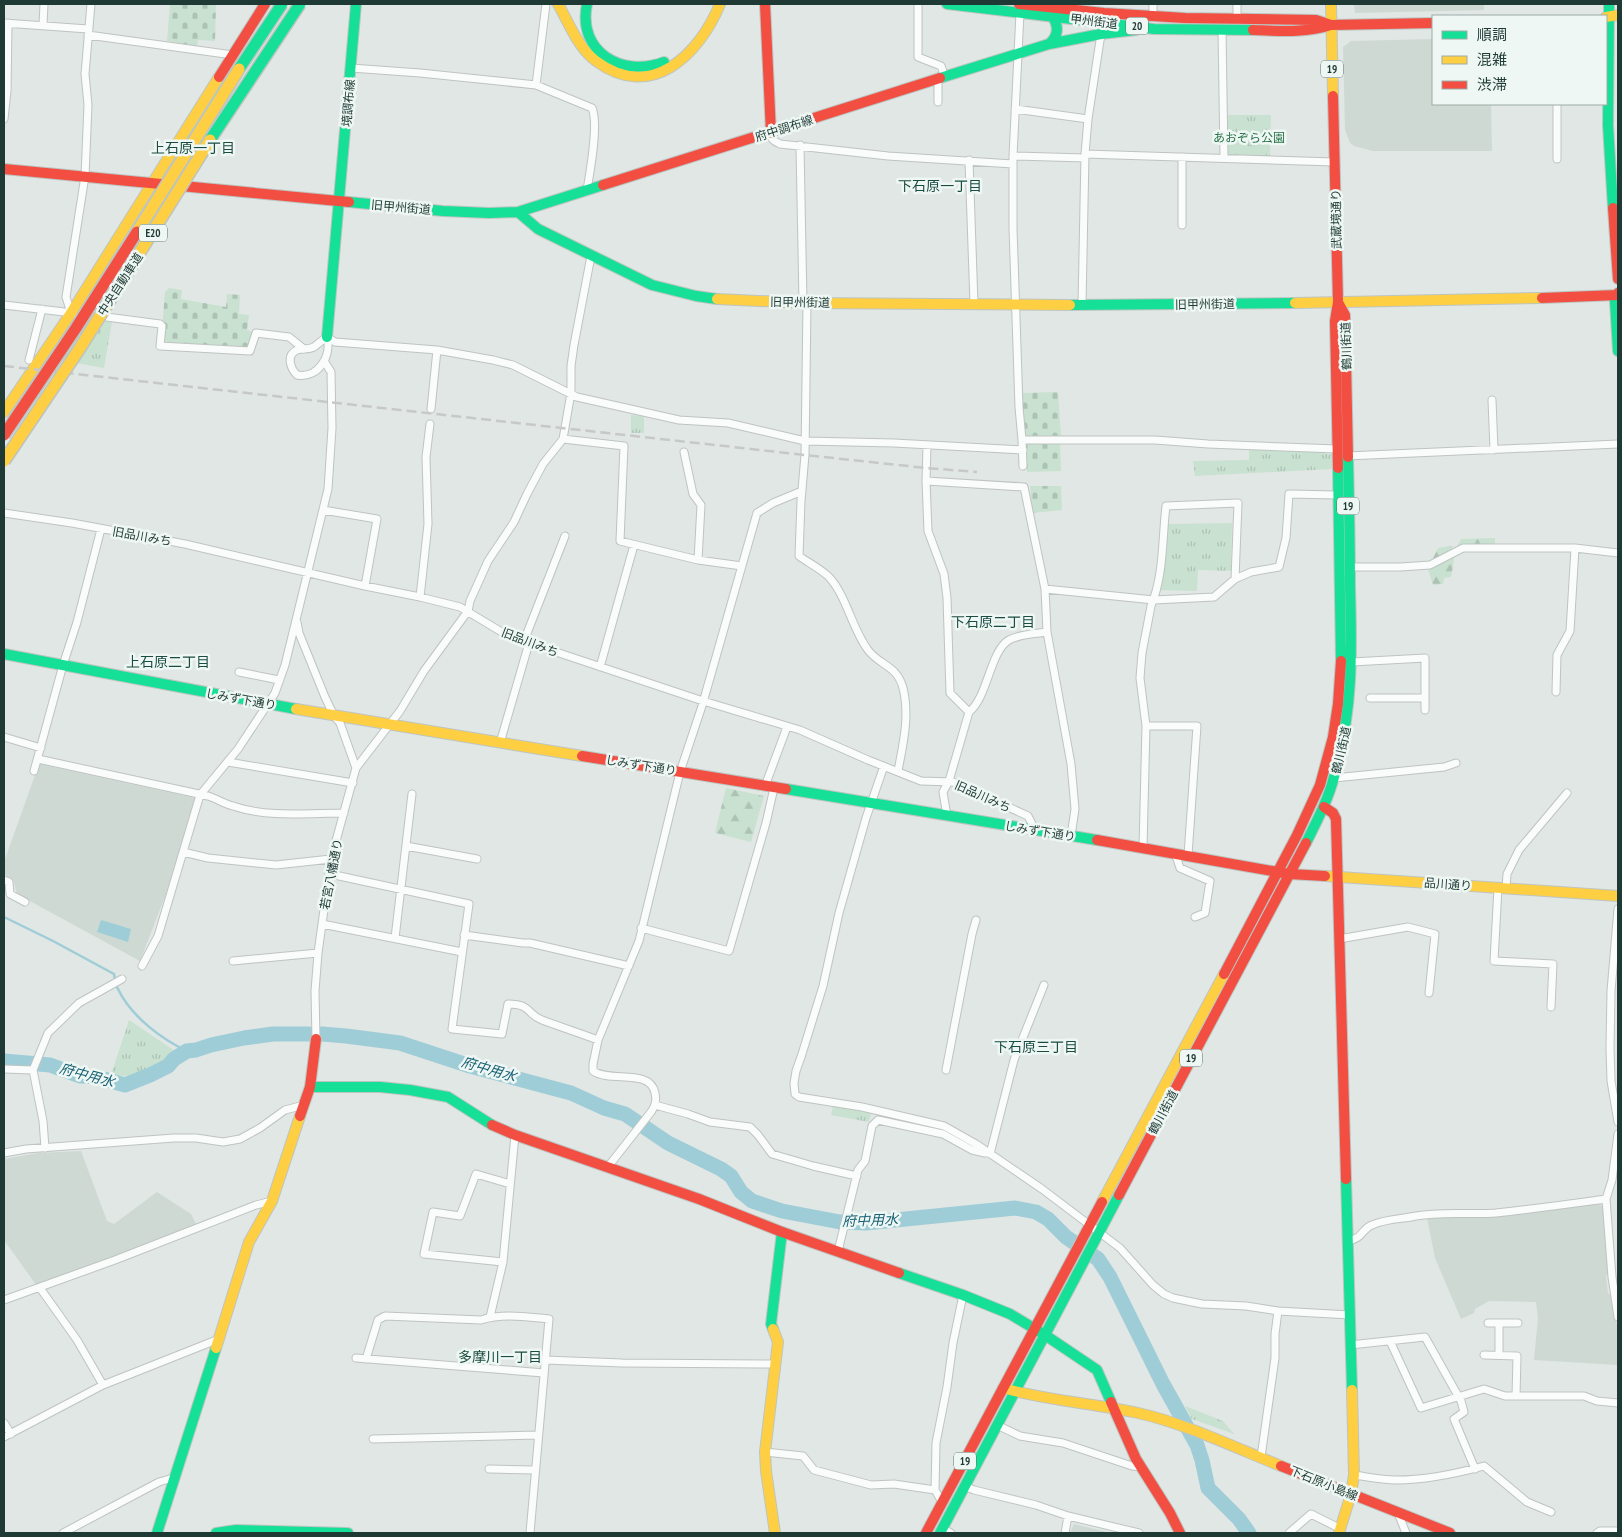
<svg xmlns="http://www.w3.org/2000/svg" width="1622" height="1537" font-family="'PT Sans Narrow','Noto Sans JP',sans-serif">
<defs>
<pattern id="grass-tufts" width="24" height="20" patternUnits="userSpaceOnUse" patternTransform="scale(1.25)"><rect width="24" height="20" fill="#c9e1d1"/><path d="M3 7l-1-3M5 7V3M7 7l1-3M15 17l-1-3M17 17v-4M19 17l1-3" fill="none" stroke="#acc2b4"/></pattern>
<pattern id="forest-firs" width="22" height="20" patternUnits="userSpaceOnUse" patternTransform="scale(1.25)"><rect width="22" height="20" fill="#c9e1d1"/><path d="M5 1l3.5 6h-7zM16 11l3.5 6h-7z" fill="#acc2b4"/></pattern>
<pattern id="cemetery-stones" width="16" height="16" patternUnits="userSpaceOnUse" patternTransform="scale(1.25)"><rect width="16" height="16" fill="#c9e1d1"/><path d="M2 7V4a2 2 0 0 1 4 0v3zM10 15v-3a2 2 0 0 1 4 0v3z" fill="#acc2b4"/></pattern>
</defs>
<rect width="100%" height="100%" fill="#e1e7e4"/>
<!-- built -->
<path fill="#ced9d4" d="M1354 4H1484V10L1355 13Z
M1433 39V104H1491L1492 151H1373L1354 146 1350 143 1345 130 1343 47 1351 41Z
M39 764 195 798 171 881 140 961 17 894 13 879 4 874V862Z
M81 1151 107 1221 114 1224 157 1192 191 1214 197 1226 37 1286 4 1240V1159L38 1153Z
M1599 1203 1604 1208 1609 1272 1606 1276 1608 1293 1612 1296 1618 1332V1365L1534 1360 1538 1318 1536 1302 1489 1301 1475 1309 1474 1313 1461 1319 1435 1258 1427 1218 1500 1216Z
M1074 1524 1111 1533H1070Z"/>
<!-- grass -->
<path fill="url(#grass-tufts)" d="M1228 115H1271L1270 161 1228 160Z
M73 318 112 322 104 368 48 358Z
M631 415 644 416V433H631Z
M1249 450H1325V454H1332V469L1195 476 1193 461 1249 460Z
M1232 523 1231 571 1198 570 1197 591 1161 590 1168 524Z
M129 1020 175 1051 160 1064 129 1076 111 1075Z
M833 1106 871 1113 869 1122 831 1115Z
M1185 1406 1223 1421 1234 1434 1192 1419Z"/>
<!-- forest -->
<path fill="url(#forest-firs)" d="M1495 538V545L1457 546 1461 539Z
M1452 546 1454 560 1451 577 1444 578 1443 584 1433 585 1428 569 1438 548Z
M726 788 764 796 751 842 715 833Z"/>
<!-- cemetery -->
<path fill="url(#cemetery-stones)" d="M170 4H216L215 41 198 40 197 46 167 41Z
M169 288 182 290 181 299 226 307 227 294 240 295 239 314 249 315 247 330 256 333 250 348 161 342 165 292Z
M1058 392 1061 437 1025 438 1022 393Z
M1060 443 1061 471 1027 472 1026 444Z
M1030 486H1061L1062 510 1032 513Z"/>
<!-- water -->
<path fill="#9fcdd7" d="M101 920 131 929 128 942 97 932Z"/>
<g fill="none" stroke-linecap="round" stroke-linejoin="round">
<!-- stream -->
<path stroke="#9fcdd7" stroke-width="2.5" d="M4 917 53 941 114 974C115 979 115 985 118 989 131 1016 161 1039 187 1051"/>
<!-- river -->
<path stroke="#9fcdd7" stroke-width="15" d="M322 1034 346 1036 400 1043 470 1066 571 1093 604 1108 625 1114 668 1143 721 1169 731 1176 741 1192 752 1201 782 1211 840 1222 866 1223 1015 1208 1036 1212 1048 1219 1066 1237 1098 1259 1110 1277 1163 1384 1197 1445 1202 1460 1208 1488 1239 1519 1249 1533
M4 1061 50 1065 80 1076 97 1077 125 1085 150 1075 168 1066 174 1059 187 1051 196 1050 211 1045 244 1038 273 1034H309"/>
<!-- street casing -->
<g stroke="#bec4c1" stroke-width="9">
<path id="street" d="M918 4V57L941 66 945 77
M1020 13 1013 156V228L1019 407 1022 440
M1153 16V4
M1237 20V4
M4 23 88 29
M43 25 44 4
M1222 30 1224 158
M88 35 233 55
M351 68 420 73 536 85 592 108C599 124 590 172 587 190
M938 80V102
M536 85 546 4
M1015 109 1088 119
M4 119 7 91 8 23
M771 133C771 140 774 141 780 144L888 156 1013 164
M800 145 803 303
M1085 154 1334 162
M1013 156 1085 158
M1182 157V225
M1557 159V104
M969 160 974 304
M807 303 805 455 801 501 799 556C809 563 819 568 828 576 846 594 852 629 868 650 880 666 897 665 903 688 910 716 903 744 898 771
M4 305 73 313
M1082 305 1085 154 1088 119 1101 34
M71 313 66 297 85 176 88 105 85 74 91 4
M99 316 160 324 162 326 160 346 250 351 256 333 289 337 304 349
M327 337 335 342 437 350 493 360 513 365 577 397 679 420 728 423 805 441 894 443 1023 450
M327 337C332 356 318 379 297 375 290 368 286 355 297 350 303 348 308 350 314 347 318 344 322 340 327 337Z
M29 360 42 309
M1492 400 1494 450
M431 409 437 350
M563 439 624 446 620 541 698 560 742 566
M927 445 926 481 928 531 944 574 947 598 950 693 969 712C988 697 990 651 1009 640 1020 634 1035 634 1047 632
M684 452 693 494 701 505 698 560
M1347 456 1618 444
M1023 466 1022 440H1155L1208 444 1337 449
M926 481 1024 487 1045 589
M323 510 377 519 365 586
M4 513 72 523 185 544 365 586 420 597 460 607 505 634 529 643 703 701 800 730 868 760 921 781 953 782 1028 816 1035 830
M1350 567H1400L1430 565 1463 548H1575L1618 553
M1235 579 1251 572 1279 567 1286 538 1289 494 1338 495
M420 597 428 524 426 457 430 424
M297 622 299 633 325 697 334 716 340 723 356 768 331 859 318 953 315 991 316 1039
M524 641 565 536
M1352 662 1425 658V710
M600 667 634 545
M239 672 279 680
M1556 692 1557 655 1570 631 1575 548
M1370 698H1425
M1146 726H1197L1188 855
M4 737 41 748
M500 743 529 643
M38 759 208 796C217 799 225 804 233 806 268 818 309 813 344 813
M228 762 353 783
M884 766 866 818 839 913 823 986 802 1054 796 1071 794 1083 795 1094 799 1097 862 1107 944 1126 976 1144 1042 1189 1120 1248 1153 1285 1164 1294 1173 1298 1202 1304 1246 1306 1278 1311 1350 1315
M356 768 400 711 424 671 468 611 470 601 488 561 514 522 527 494 543 464 563 439 571 393V366L574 345 591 256
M34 771 63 665 77 622 101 529
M1334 778 1444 767 1456 763
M765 786 787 727
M947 816 943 792 949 781 969 712
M1071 836 1075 809 1071 764 1047 632 1045 589 1154 600 1214 597 1235 579 1238 503 1166 506C1162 539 1164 575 1151 606L1142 653 1140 678 1146 726 1143 848
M406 846 477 859
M183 852 208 858 276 865 331 859
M1175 853 1180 868 1210 881 1205 913 1195 917
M330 874 469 904 452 1029 502 1034 508 1004C532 1004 526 1014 542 1020 561 1027 579 1033 598 1040
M4 880 9 882 10 894 25 902
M1498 888 1494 961 1553 964 1551 1007
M1506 888 1507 874 1519 850 1567 793
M1618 909 1611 991 1610 1048 1611 1081 1618 1122
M322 924 462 952
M641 928 729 951 766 823 774 788
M464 935 523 943H530L629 966
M395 938 412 794
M1339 939 1408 927 1435 934 1429 993
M233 961 318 953
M142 966 158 936 200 795 238 749 275 693 285 665 328 489 332 428 331 372 324 361
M4 1069 33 1070
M946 1070 972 934 976 920
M655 1105 688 1114 710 1122 750 1127 758 1135 772 1154 813 1166 857 1176
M1618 1134 1612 1180 1606 1199 1612 1277 1618 1317
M45 1148 43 1121 33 1070 48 1033 79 1003 122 979
M4 1153 26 1149 174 1138H196L223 1142 240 1139 260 1128 285 1110 304 1105
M990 1154 1014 1060 1044 985
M607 1168 651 1112C655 1106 657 1101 655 1093 650 1068 611 1083 593 1071V1064L598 1040 639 941 680 772 702 706 757 513 773 503 802 491
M1348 1241C1364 1238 1361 1229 1372 1225 1385 1219 1402 1219 1416 1216 1443 1211 1470 1215 1496 1213 1533 1209 1569 1204 1606 1199
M838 1251 858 1170 865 1161 872 1126 878 1120 943 1134 972 1150 985 1153
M503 1262 424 1254 433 1212 460 1216 476 1174 510 1184
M40 1288 77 1340 103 1385
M4 1300 115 1260 256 1205 272 1201
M490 1317 503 1262 515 1135
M1488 1323H1518
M1390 1341 1421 1408 1484 1389 1505 1396H1584L1597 1401 1618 1403
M1350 1345 1425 1337 1461 1401 1464 1412 1454 1419 1475 1469
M1484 1355 1517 1356 1516 1396
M1499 1355V1323
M356 1358 544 1373
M366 1359 378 1320 385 1316 481 1320C502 1313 527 1317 549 1319L530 1533
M545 1360 622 1363 774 1364
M4 1423 11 1434
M997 1425 1020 1436 1063 1443 1132 1466 1141 1467
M4 1437 103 1385 219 1339
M373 1439 537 1435
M765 1452 803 1456 814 1470 871 1485 894 1484 935 1490
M1261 1457 1275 1358V1334L1278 1311
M489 1469 535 1470
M1354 1475C1368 1477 1382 1480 1396 1480 1426 1480 1455 1474 1484 1466L1527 1502 1551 1512
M964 1486 974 1490 1036 1505 1068 1516 1139 1533
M942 1502 935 1490 936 1443 947 1387 953 1343 963 1295
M1398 1513 1406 1533
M942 1528 951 1533
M63 1533 159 1482 173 1478
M1065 1533 1068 1516
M1289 1533 1311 1514 1341 1529
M1597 1533 1600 1531H1618"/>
</g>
<!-- fast casing -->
<g stroke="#bdc5c2" stroke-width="12">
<path id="fast" d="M587 4C577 52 622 78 664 62
M947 4 1154 29 1253 30
M1609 4 1608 125 1613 208
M1049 44C1059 36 1059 26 1052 16
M940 78 1049 44 1101 34 1136 30
M349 202 443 211 489 213 518 212 603 185
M518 212 538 229 652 285 696 296 717 299
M1618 295 1615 301 1618 351
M1070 305 1295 303
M327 337 356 4
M1338 468 1341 661
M4 654 296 709
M786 789 1097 840
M1306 843C1317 821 1328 800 1334 777 1353 711 1352 654 1350 587 1350 544 1349 501 1348 457
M310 1087H380L410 1090 448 1097 492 1125
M1346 1179 1352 1390
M899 1273 963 1295 1010 1314 1045 1335 1097 1370 1111 1402
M773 1329 771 1324 782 1232
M157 1533 216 1348
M216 1533 236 1530 348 1533
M940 1533 1119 1195"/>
</g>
<!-- slow casing -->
<g stroke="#bdc5c2" stroke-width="12">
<path id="slow" d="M558 4C569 23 578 48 596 61 651 102 699 55 720 4
M1331 4 1333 96
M1606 17 1618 15
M717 299 803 303 1070 305
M1295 303 1542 298
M4 412 71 313 219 77
M296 709 582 756
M1325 876 1618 896
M1102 1202 1224 974
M773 1329 778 1342 765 1452 766 1471 775 1533
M216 1348 249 1242 272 1201 300 1116
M1003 1388C1047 1401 1093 1403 1138 1413 1184 1423 1236 1448 1281 1466
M1339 1533 1351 1494 1354 1475 1352 1390"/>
</g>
<!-- jam casing -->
<g stroke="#bdc5c2" stroke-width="12">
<path id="jam" d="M765 4 771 133
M1019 4 1104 13 1185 18 1316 20 1331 25
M1253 30C1280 31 1306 33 1331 25L1433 23
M219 77 265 4
M1333 96 1338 302 1335 321 1338 468
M4 169 349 202
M603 185 940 78
M1613 208 1618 279
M1618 293V295
M1542 298 1618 295
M1338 302 1345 315 1348 457
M582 756 786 789
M1324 807 1333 813 1336 819 1346 1179
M1097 840 1289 874 1325 876
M1224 974 1297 835 1320 785 1333 737 1338 704 1341 661
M300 1116 310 1087 316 1039
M492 1125 515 1135 699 1199 782 1232 899 1273
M1119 1195 1306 843
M1111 1402 1136 1459 1170 1513 1180 1533
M1281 1466 1450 1533
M926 1533 1102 1202"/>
</g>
<!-- street -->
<use href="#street" stroke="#fafbfb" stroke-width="7"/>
<!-- fast -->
<use href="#fast" stroke="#16e098" stroke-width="10"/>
<!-- slow -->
<use href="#slow" stroke="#ffcf43" stroke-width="10"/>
<!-- jam -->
<use href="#jam" stroke="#f24e42" stroke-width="10"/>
<!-- rail -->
<path stroke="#c6c9c8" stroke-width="2.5" stroke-dasharray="10 5" stroke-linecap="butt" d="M4 366 805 455 926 468 977 472"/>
<!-- fast-bridge casing -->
<g stroke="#bbc4c1" stroke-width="14" stroke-linecap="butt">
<path id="fast-bridge" d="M239 69 282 4
M210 140 300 4"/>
</g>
<!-- slow-bridge casing -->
<g stroke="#bbc4c1" stroke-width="14" stroke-linecap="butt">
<path id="slow-bridge" d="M137 232 239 69
M4 461 80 348 210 140"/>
</g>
<!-- jam-bridge casing -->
<g stroke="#bbc4c1" stroke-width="14" stroke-linecap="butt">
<path id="jam-bridge" d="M4 435 76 328 137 232"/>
</g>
<!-- fast-bridge -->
<use href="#fast-bridge" stroke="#16e098" stroke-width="11"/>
<!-- slow-bridge -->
<use href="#slow-bridge" stroke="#ffcf43" stroke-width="11"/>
<!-- jam-bridge -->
<use href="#jam-bridge" stroke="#f24e42" stroke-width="11"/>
</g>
<g text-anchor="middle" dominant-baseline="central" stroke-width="5" stroke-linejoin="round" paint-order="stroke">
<!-- shield labels -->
<g fill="#eef7f3" stroke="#5d736d" stroke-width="1">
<rect x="1126" y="17.5" width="22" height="17" rx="4"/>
<rect x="1321" y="60.5" width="22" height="17" rx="4"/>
<rect x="139" y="224.5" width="28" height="17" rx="4"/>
<rect x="1337" y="497.5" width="22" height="17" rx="4"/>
<rect x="1180" y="1049.5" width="22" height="17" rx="4"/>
<rect x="954" y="1452.5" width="22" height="17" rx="4"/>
</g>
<g font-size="11" font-weight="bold" fill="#1f3a34">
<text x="1137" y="26">20</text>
<text x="1332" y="69">19</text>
<text x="153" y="233">E20</text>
<text x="1348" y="506">19</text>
<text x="1191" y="1058">19</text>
<text x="965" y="1461">19</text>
</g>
<!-- street labels -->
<g font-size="12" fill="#1f3a34" stroke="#eef7f3">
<text transform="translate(1094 21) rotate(7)">甲州街道</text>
<text transform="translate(348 103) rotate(-85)">境調布線</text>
<text transform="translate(784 128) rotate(-18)">府中調布線</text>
<text transform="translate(401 207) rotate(5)">旧甲州街道</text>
<text transform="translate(1336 219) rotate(-91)">武蔵境通り</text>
<text transform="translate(120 284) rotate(-57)">中央自動車道</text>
<text transform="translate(800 302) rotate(1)">旧甲州街道</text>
<text transform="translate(1205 304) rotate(-1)">旧甲州街道</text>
<text transform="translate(1346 346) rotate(-92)">鶴川街道</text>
<text transform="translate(142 536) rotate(10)">旧品川みち</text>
<text transform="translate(530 642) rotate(21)">旧品川みち</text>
<text transform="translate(241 699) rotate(10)">しみず下通り</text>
<text transform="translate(1341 750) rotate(-77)">鶴川街道</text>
<text transform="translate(641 765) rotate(9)">しみず下通り</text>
<text transform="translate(983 796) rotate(24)">旧品川みち</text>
<text transform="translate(1040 831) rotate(9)">しみず下通り</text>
<text transform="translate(331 874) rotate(-79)">若宮八幡通り</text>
<text transform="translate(1448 884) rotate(4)">品川通り</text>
<text transform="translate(1163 1112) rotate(-62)">鶴川街道</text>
<text transform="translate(1324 1483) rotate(22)">下石原小島線</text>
</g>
<!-- park labels -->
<g font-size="12" fill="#287148" stroke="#eef7f3">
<text x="1249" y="137">あおぞら公園</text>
</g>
<!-- neighbourhood labels -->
<g font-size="14" fill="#1b4c42" stroke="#eef7f3">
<text x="193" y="148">上石原一丁目</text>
<text x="940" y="186">下石原一丁目</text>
<text x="993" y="622">下石原二丁目</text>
<text x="168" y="662">上石原二丁目</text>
<text x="1036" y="1047">下石原三丁目</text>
<text x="500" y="1357">多摩川一丁目</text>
</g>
<!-- water labels -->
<g font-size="14" font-style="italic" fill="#186277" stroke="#eef7f3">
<text transform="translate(489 1069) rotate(16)">府中用水</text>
<text transform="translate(87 1075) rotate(15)">府中用水</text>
<text transform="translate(870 1220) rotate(-2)">府中用水</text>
</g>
</g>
<!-- border -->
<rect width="1622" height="1537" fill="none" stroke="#1f3a34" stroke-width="10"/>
<!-- legend -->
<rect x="1432" y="15" width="175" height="90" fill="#eef7f3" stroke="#9baba7"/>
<rect x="1442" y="31" width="25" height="8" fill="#16e098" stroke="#9baba7"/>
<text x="1477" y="40" font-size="15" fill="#1f3a34">順調</text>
<rect x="1442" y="56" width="25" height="8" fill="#ffcf43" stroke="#9baba7"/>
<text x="1477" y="65" font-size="15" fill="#1f3a34">混雑</text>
<rect x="1442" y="81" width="25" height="8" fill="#f24e42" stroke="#9baba7"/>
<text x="1477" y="90" font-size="15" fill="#1f3a34">渋滞</text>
</svg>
